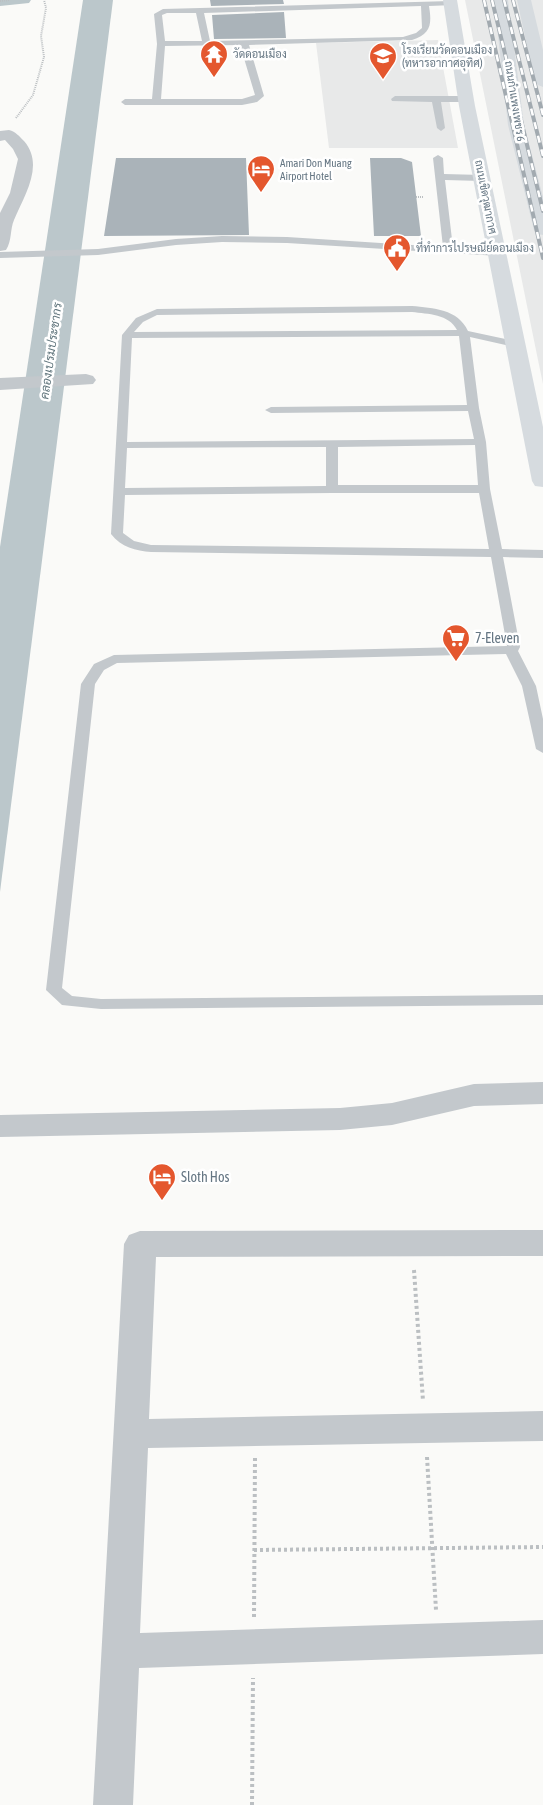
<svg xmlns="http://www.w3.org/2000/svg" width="543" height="1805" font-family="'Asap Condensed',Sarabun,sans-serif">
<rect width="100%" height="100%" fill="#fafaf8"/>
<!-- built -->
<path fill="#e8e9e9" d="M465 0H543V384L538 360Z
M438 40 458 148H329L316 43Z"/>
<!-- water -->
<path fill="#bbc7cb" d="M83 0H113L0 892V547Z"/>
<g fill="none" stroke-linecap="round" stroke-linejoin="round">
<!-- canal -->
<path fill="#bbc7cb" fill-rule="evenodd" d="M0 0H31L29 3 0 6Z"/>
</g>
<!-- building -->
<path fill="#aab3b9" d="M210 0H283L284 4 211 6Z
M284 12 286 38 214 39 212 15Z
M116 158H246L249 235 104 236Z
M370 158H401L412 162 421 236H374Z"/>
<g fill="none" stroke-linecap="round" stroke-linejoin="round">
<!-- path-far1 -->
<path stroke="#bbbfc2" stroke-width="2" stroke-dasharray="1 1" stroke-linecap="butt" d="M0 1 10 0
M16 118 33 95 44 57 41 36 46 8 44 0
M416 197H424"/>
<!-- path -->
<path stroke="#bbbfc2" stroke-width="4" stroke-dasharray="3 3" stroke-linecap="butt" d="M414 1270 423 1401
M427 1457 436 1610
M254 1550 543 1547
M254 1617 255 1458
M252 1805 253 1678"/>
<!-- lane -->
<path fill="#c3c8cc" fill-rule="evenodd" d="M451 1 455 3 454 5 429 6C432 24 431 34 412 40L249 45 264 96 257 102 242 105H125L121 102 125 99H152L157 44 154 14 163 9ZM421 6 422 28 416 33 403 37 210 41 204 13ZM167 13H196L202 41H165L162 15ZM240 45 255 95 242 99H161L165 46Z
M395 96H466L470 99 466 102H441L445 128 441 131 437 128 432 102 392 101 391 99Z
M438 155 443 158 444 174 482 175 487 178 482 181 445 180 453 248 496 251 499 252V256L287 243 222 242 176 245 98 255 0 258V252L98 249 176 239 222 236 287 237 443 247 433 158Z
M412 306C433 308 458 309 468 331L519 342 520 344 515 347 470 337 479 408 486 442 490 489 502 549 543 550V558L503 557 520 647 518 651 536 686 543 719V753L536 749 522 686 506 654 117 663 104 670 95 684 62 988 72 996 101 999 543 995V1005L101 1009 62 1005 46 990 81 684 94 664 114 655 507 646 491 557 151 552C136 551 121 547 111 534L122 335 136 318 157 309ZM412 312C428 314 449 314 457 330L134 332 143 322 157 315ZM459 336 467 405 271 407 265 410 271 413 468 411 474 439 127 442 132 338ZM475 445 478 485H338V447ZM326 447V486L125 488 127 448ZM332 493H479L489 549 151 545 134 541 123 533 125 495Z"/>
<!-- street -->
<path fill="#c3c8cc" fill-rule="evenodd" d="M9 130C16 132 19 136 24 141 45 165 24 196 14 220 10 229 12 241 6 250L0 251V213L10 193 18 159 13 149 5 140 0 141V131Z
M86 374 93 376 96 380 93 384 0 390V378Z
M543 1082V1104L474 1106 392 1125 340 1130 0 1137V1115L340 1108 392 1103 474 1084Z
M543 1230V1256L156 1257 149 1419 543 1411V1441L148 1448 140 1633 543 1620V1654L139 1668 133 1805H93L124 1244 129 1235 140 1231Z"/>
<!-- secondary -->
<path fill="#d6dbdf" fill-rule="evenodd" d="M443 0H457L475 106 543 427V487L535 486 532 481 459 106Z
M494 0H508L524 125 543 197V235L537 234 534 230 508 125Z
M517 0H531L543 50V87L538 85 535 82Z"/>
<!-- rail casing -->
<g stroke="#a2aab0" stroke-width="4">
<path id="rail" d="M484 0 543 258
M492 0 543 211
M504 0 543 156
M513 0 543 115"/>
</g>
<!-- rail -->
<use href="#rail" stroke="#fff" stroke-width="2.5" stroke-dasharray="7" stroke-linecap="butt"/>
</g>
<!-- icons -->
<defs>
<g id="temple-pin" transform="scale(1.4375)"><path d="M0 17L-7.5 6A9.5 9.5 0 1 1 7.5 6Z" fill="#e4572e" stroke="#fff"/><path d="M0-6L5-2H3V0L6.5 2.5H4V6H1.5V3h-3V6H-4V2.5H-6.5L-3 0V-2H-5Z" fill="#fff"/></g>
<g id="school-pin" transform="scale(1.4375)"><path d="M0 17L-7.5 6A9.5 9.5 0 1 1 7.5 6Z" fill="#e4572e" stroke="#fff"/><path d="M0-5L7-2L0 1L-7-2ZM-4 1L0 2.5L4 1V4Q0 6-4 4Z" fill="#fff"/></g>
<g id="hotel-pin" transform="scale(1.4375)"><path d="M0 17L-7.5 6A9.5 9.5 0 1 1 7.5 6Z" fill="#e4572e" stroke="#fff"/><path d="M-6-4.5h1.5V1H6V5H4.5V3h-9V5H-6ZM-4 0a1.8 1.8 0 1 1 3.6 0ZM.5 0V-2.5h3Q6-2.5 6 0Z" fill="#fff"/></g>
<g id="civic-pin" transform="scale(1.4375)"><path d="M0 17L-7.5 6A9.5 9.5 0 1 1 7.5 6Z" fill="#e4572e" stroke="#fff"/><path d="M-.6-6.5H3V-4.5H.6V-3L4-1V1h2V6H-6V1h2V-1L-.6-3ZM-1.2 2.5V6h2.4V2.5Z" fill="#fff"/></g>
<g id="supermarket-pin" transform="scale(1.4375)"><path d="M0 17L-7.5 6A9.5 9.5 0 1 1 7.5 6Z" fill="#e4572e" stroke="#fff"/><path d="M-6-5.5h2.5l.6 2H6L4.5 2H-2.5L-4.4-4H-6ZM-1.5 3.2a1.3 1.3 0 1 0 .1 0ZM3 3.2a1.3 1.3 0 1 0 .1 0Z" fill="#fff"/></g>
</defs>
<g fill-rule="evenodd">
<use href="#temple-pin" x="214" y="54"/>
<use href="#school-pin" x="383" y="56"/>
<use href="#hotel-pin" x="261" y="169"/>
<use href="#civic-pin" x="397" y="248"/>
<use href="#supermarket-pin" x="456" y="638"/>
<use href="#hotel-pin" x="162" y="1177"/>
</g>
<g text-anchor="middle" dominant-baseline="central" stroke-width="5" stroke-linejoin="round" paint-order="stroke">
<!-- far-poi labels -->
<g font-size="11" fill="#657683" stroke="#fff" text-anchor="start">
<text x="402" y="50">โรงเรียนวัดดอนเมือง<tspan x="402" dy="13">(ทหารอากาศอุทิศ)</tspan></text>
<text x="233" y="54">วัดดอนเมือง</text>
<text x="280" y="163">Amari Don Muang<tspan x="280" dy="13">Airport Hotel</tspan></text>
<text x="416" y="248">ที่ทำการไปรษณีย์ดอนเมือง</text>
</g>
<!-- far-street labels -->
<g font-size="11" fill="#657683" stroke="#fff">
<text transform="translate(515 101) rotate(81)">ถนนกำแพงเพชร 6</text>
<text transform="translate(486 197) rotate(79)">ถนนเชิดวุฒากาศ</text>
</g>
<!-- far-water labels -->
<g font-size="12" font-style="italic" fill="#60757c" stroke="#fff">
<text transform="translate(51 351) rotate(-82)">คลองเปรมประชากร</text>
</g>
<!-- poi labels -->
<g font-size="14" fill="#657683" stroke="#fff" text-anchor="start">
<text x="475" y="638">7-Eleven</text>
<text x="181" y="1177">Sloth Hos</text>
</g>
</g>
</svg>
